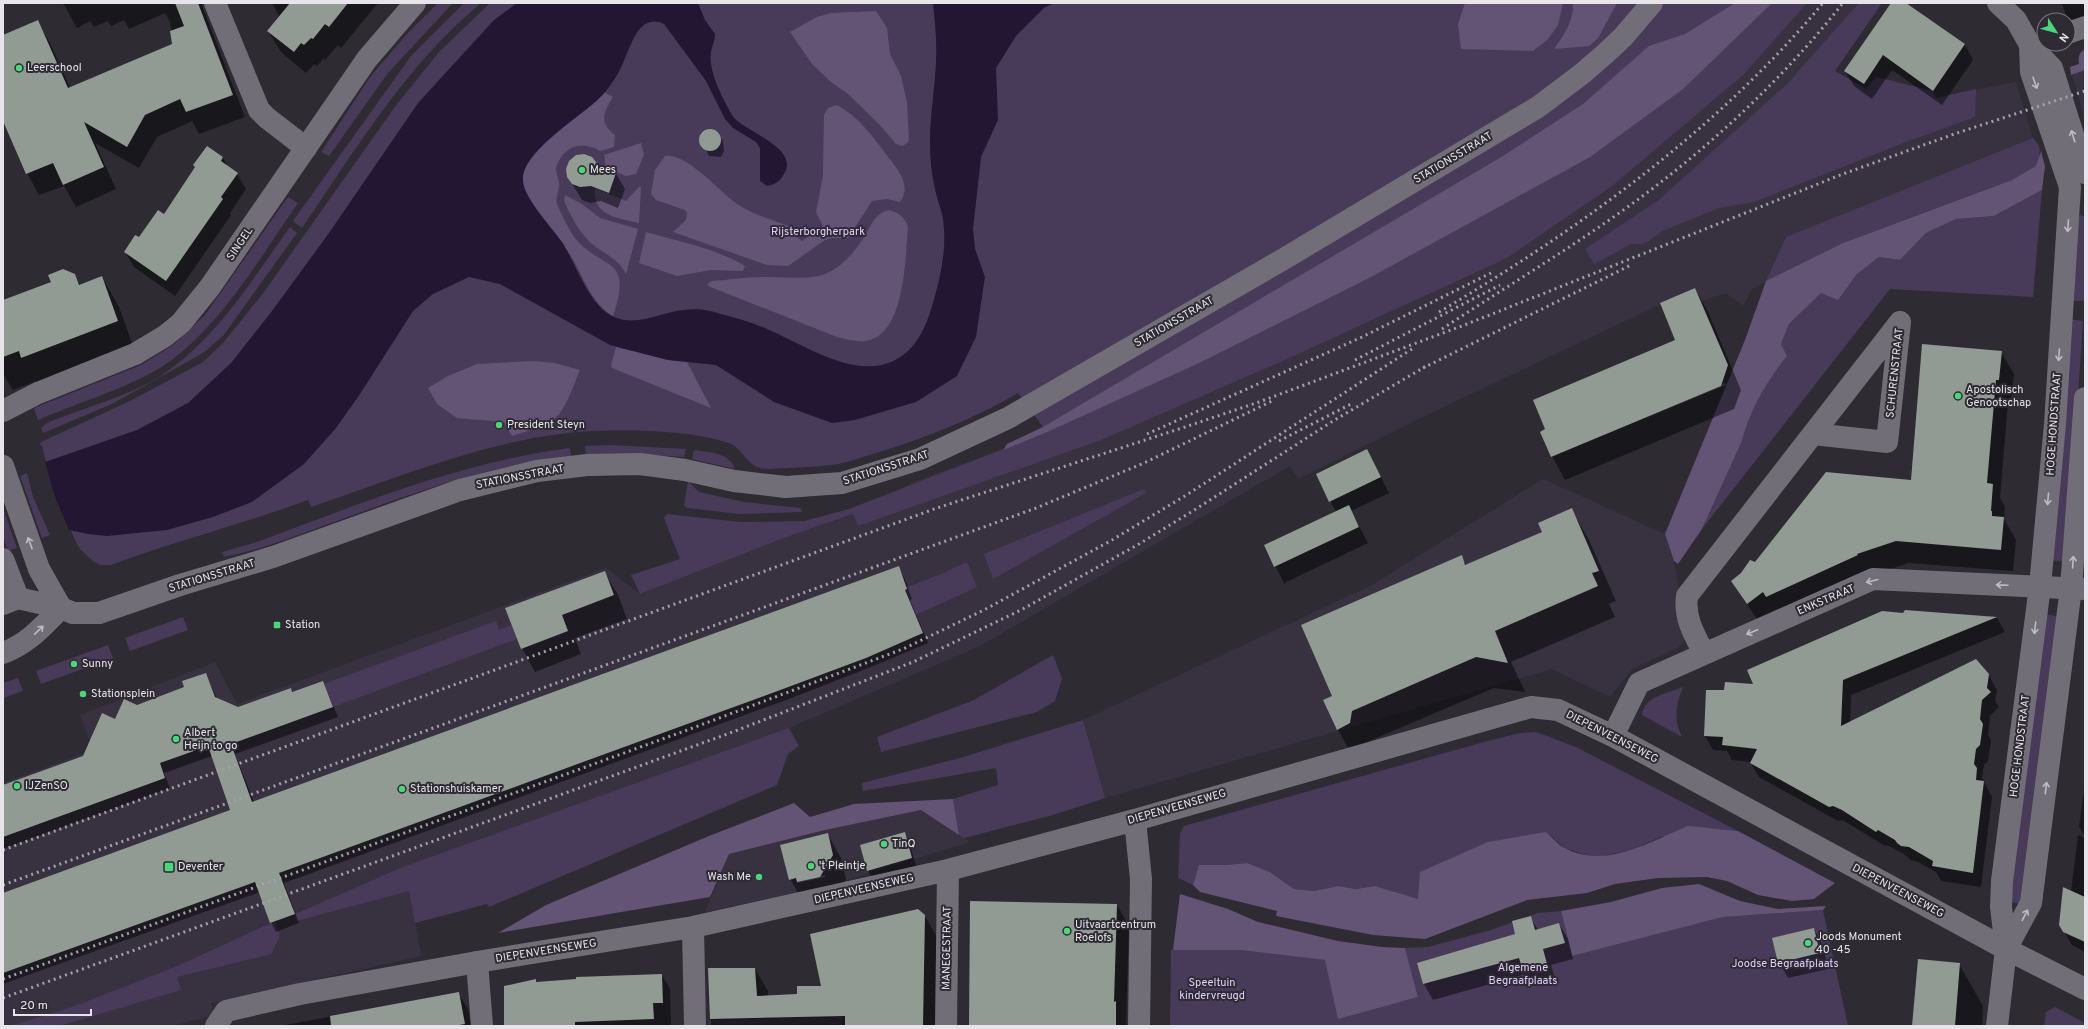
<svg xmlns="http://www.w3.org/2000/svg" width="2088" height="1029" font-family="Overpass,sans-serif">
<rect width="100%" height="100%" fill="#2e2b33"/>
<!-- built -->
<path fill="#383240" d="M1772 3H1882L1835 71 1866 89 1876 77 1933 91 1936 98 2016 82 2033 138 2039 144 2041 151 1788 270 1752 289 1743 306 1726 293 1701 301 1695 288 1433 412 1298 479 1290 466 980 646 789 728 698 762 410 891 421 956 211 1003 213 1015 172 1026H3V783L93 750 80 715 215 662 237 704 606 568 640 594 784 538 851 515 914 482 1045 433Z
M2085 49V120L2070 67 2079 64 2078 58 2080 52Z
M1543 479 1665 534 1674 561 1687 637 1678 648 1632 669 1610 697 1552 669 1105 798 1083 720 1372 585Z
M921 810 970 842 824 887 705 912 729 854 825 830Z
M842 1017V1026H708V1020Z"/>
<!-- green -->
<path fill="#483b59" d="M438 3H453L388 73 329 156 321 152 370 77 407 34Z
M464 3H481C407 64 356 149 302 228L293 221 411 56Z
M490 3H1807L1743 75 1612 186 1507 258 1287 359 1101 440 858 526 853 514 784 538 640 594 631 575 680 559 664 518 667 514 741 522 804 521 849 509 1045 433 1043 427 1018 393C972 420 915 442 863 457 853 460 842 464 831 465 816 467 801 467 786 468 778 468 768 470 760 468 746 464 741 447 729 443 687 430 638 430 595 431 498 435 402 476 311 507L308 500C243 524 176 541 111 565H101L94 562 79 548 55 497 42 446 40 445 41 442 132 400 203 362 223 343 264 292 397 104 439 52Z
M1859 3H1882L1835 71 1866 89 1876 77 1933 91 1936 98 1976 89 1975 117 1906 142 1754 202 1719 208 1662 231 1649 241 1641 244H1631L1594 264 1585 249 1660 199 1787 84Z
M2033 138C2042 148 2040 154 2037 166L2012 180 1843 243 1766 281 1786 237Z
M2042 190 2033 297 1890 289 1702 529 1742 441C1750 410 1767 381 1787 356L1781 344 1789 324 1821 293 1838 299 1856 275 1879 257 1900 260 1926 233 1956 219 1994 216Z
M288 197 298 203C258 260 215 337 153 372 117 392 76 403 38 420L34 408 141 365 173 345 205 315Z
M2080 215 2085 217 2084 301H2070L2077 218Z
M290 227 297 233 223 336 203 353 112 404 43 433 41 428 47 423C80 409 129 396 159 377 216 340 251 281 290 227Z
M2069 319 2083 321 2067 562 2051 560Z
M611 445 686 449 684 457 635 454 586 455 585 446Z
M570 448 571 456C488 465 411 494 334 522 296 536 263 549 224 557L222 552 257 542C359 504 461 462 570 448Z
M694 450C710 453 729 452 735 469L692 459Z
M27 473 33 497 50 535 42 538 20 476Z
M688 481 699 492 744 502 801 508 802 512 740 514 687 508 684 505Z
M1144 489 1146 493 993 579 984 554Z
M3 508 17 548 8 551 3 536Z
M967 562 977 587 920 613 845 640 836 615 941 574Z
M2045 614 2060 617 2024 904 2008 902Z
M183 617 188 630 130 651 125 638Z
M496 621 499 630 512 625 517 639 333 707 324 684Z
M108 645 113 658 41 684 36 671Z
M1053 655 1062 679 1055 701 1037 712 881 752 877 737 974 700Z
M18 678 23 691 3 698V683Z
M1683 687C1676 705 1673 719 1682 737L1642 715C1643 697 1668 693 1683 687Z
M1083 720 1105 798 1053 815 964 838 959 835 953 799 998 785 996 768 863 791 862 783 960 758Z
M789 728 799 746 788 754 777 785 489 907 487 904 415 923 409 891 296 921 295 914 403 867Z
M1536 732 1576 747 1738 831 1716 829 1661 837 1631 850 1594 858 1565 848 1546 832 1419 885V900L1375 886 1356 889 1338 886 1314 891 1294 889 1270 872 1247 863 1225 865H1199L1193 885 1178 878 1180 834 1184 826 1484 742 1520 733Z
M1823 910 1848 1026H1170L1171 950H1240L1326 960 1339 1018 1418 997 1405 948 1428 947 1491 930 1538 913 1561 911 1572 956 1723 917Z
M275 921 280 936 271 954 177 977 181 990 59 1026H10L75 1006 180 965Z
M2055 1007 2085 1023V1026H2044L2046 1012Z"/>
<!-- forest -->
<path fill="#635476" d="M1465 3H1563L1558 25 1548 39 1533 51 1461 49 1458 24Z
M1573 3H1617L1598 38 1589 46 1554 49C1564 35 1574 21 1573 3Z
M1735 3H1772L1683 89 1590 157 1371 277 1199 363 1045 433 1003 450 1007 444 1043 427 1503 156 1583 104 1649 46 1685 34Z
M876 11 887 28 890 54 901 76 907 102 909 141 903 146 896 144 879 124 848 94 831 82 812 64 790 32 817 17 831 13Z
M2085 49V70L2071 75 2070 67 2079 64C2078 57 2079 53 2085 49Z
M604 92 613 97C603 113 599 123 615 135L614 147 600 151C581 139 562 147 556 168 556 174 560 181 559 186 559 192 555 197 557 204 559 210 570 231 574 237 602 272 634 254 613 316 588 301 583 272 567 250 555 233 529 203 523 184 515 156 588 112 604 92Z
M837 105C857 116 870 133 883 150 893 165 914 183 900 202L887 199 872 201 848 238H831L825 240 788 266 767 265 673 232 686 220 687 213 685 210 656 200 651 194 655 170 665 156C687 152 721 194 740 206 756 216 774 220 791 227V233L802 241 823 226 816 212 823 176 824 115 828 108Z
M641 143 644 155 636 174 626 176 606 168 604 155Z
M2041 151 2045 166 2042 190 1994 216 1956 219 1926 233 1900 260 1879 257 1856 275 1838 300 1821 293 1789 324 1781 344 1787 356C1767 381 1750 410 1742 441L1702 529 1678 564 1674 561 1665 534 1745 340 1766 281 1843 243 2012 180 2036 166Z
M639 187H641L639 223C618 218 592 216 595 188L626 201Z
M565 195 582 204 600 218 638 229 626 274C618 258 604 254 591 243 578 231 571 216 564 201Z
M888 210C898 212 905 217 908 227 905 257 906 336 865 341 856 342 846 339 837 337L708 286V283L712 281C729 280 746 277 764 277 787 276 816 283 836 268 847 261 855 250 863 239 871 227 873 215 888 210Z
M646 232C677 241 718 249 745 266L743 271 711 270 677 276 639 263Z
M616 347 668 360 687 362 711 408 612 368 611 365Z
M533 361 555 363 580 370C574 384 569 400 560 413 552 424 525 432 512 436L504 422 457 418 437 404 428 388 448 376 477 364Z
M953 799 959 835 921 810 825 830 729 854 710 897 498 933 546 905 709 836 794 803 810 817 854 804Z
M1688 826 1738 831 1835 883 1814 899 1792 901 1758 895 1727 881 1707 877 1658 878 1615 884 1587 893 1527 900 1425 939 1373 935 1276 916 1277 911 1200 892 1193 885 1199 865H1225L1247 863 1270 872 1294 889 1314 891 1338 886 1356 889 1375 886 1418 899 1420 872 1488 842 1546 832C1552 837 1558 845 1565 848 1605 870 1651 841 1688 826Z
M1699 884 1740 901 1778 909 1826 906 1823 910 1723 917 1572 956 1561 911 1611 902 1662 888Z
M1180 894 1228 909 1258 922 1338 941 1382 947 1405 948 1418 997 1338 1019 1325 960 1240 950H1173Z"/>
<!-- water -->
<path fill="#231632" d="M517 3H698L705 20 715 34C715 41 712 46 711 52 708 72 723 98 732 115 741 131 801 147 784 174 779 182 776 184 767 186L760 181V148L756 142 733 128 725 119 706 81 664 24C635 10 629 57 617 75 611 85 603 96 594 103 575 120 523 152 523 179 522 197 552 227 562 242 575 262 589 305 612 316 637 328 660 312 684 310 697 308 709 310 721 314 736 318 752 322 767 329 808 346 868 390 909 350 922 337 928 320 933 303 941 275 947 248 943 219 941 209 937 199 935 189 931 173 930 157 930 141 930 114 935 88 936 61 937 42 935 22 933 3H1054L1044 8 1016 36 996 68 998 120 981 157 973 229 975 249 985 277 976 337 957 376 916 402 855 420 832 423 774 402 716 365 668 360 610 345 500 284 469 277 433 294 413 311 360 394 336 428 304 464 252 502 213 517 167 530 107 536 88 534 69 530 55 497 45 462 137 430 188 403 231 363 272 311 329 233 418 103 494 20Z"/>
<!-- shadow -->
<path fill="#0007" fill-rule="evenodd" d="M63 3H201L245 117 199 134 192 121 157 137 139 168 95 143 116 189 76 207 64 186 39 195 27 173 3 119V36L37 21 50 43 70 88 173 44 170 22 165 13 129 29 124 20 111 26 108 21 94 27 90 21 77 28Z
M275 3H378L341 48 338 45 325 60 324 58 317 66 314 64 306 73 281 52 268 31 279 16 273 5Z
M1892 3H1904L1965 45 1973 60 1942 105 1892 70 1872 99 1854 86 1845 71Z
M2062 3H2085V32L2068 22Z
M706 131H714L719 134 723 142 724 151 721 157 709 156 701 140V134Z
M207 147 223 158 228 167 237 174 246 189 230 213 231 215 175 296 134 267 125 252 164 215 196 168Z
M599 167 616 174 625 189 618 208 601 201 590 203 582 200 568 177Z
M74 275 80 285 102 277 119 307 135 351 40 388 36 381 13 390 3 374V301Z
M1695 289 1708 312 1741 390 1734 409 1565 480 1552 456 1677 340ZM1725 383 1726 385 1553 456 1558 453Z
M2001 352 2014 374 2011 402 2008 401 2000 498 2005 507 2004 519 2016 540 2013 571 1909 563 1869 576 1761 625 1732 582 1756 563 1912 481Z
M1367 450 1389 493 1351 511 1368 543 1284 583 1265 546 1336 512 1317 475Z
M1571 509 1589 540 1616 601 1609 604 1615 617 1511 662 1525 692 1494 688 1369 741 1367 754 1355 760 1338 730 1333 696 1461 557 1466 565 1543 532Z
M898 567 904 577 912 599 910 600 928 643 871 667 789 699 284 883 299 923 276 932 271 922 260 892 3 984V894L232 810 212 756 164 773 170 788 3 849V787L84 757 116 721 137 706 185 687 205 674 217 698 238 708 323 682 338 717 235 754 254 802Z
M604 572 618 595 627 619 575 638 581 654 535 672 522 648Z
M1905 611 1997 618 2005 632 1851 695 1850 723 1988 674 1997 690 1995 701 1999 707 1990 716 1988 735 1991 740 1988 761 1984 765 1982 778 1992 797 1981 887 1941 881 1936 872 1918 862 1911 860 1904 854 1887 845 1885 846 1851 825 1842 820 1838 821 1759 777 1750 762 1732 760 1727 751 1713 750 1705 736 1725 691 1754 685 1903 614Z
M2085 782V837L2079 827Z
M904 833 909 841 916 866 872 878 868 871Z
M828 835 841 858 846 879 833 900 804 903 790 879ZM825 875V877L797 883V881Z
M2078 835 2085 838V952L2072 945 2060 925 2071 892Z
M1117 905 1129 926 1126 1021 1127 1026H970Z
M925 916 938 939 936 1026H711L709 969H755L768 991V997L798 995 822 987Z
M1530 917 1538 930 1559 924 1568 939 1573 959 1551 965 1555 979 1533 986 1526 974 1433 1000 1424 984 1516 935Z
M1814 929 1823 945 1828 969 1788 978 1779 962Z
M1959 964 1983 1006 1982 1026H1913Z
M662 975 670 989 671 1026H505L535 980 537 983Z
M458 993 468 1009 471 1026H280Z"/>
<!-- building -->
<path fill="#919a93" d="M175 3H198L233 95 186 112 180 99 145 115 127 147 84 122 104 167 63 185 53 163 26 174 3 121V35L38 20 68 88 172 44 170 31 184 26Z
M290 3H348L329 27 325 24 313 39 311 38 304 45 301 43 294 52 267 31Z
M1891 3H1906L1965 44 1933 91 1883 55 1864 84 1844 71Z
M699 140a11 11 0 1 1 22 0a11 11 0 1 1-22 0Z
M207 146 223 157 221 161 238 173 221 197 223 199 166 281 124 252 135 235 139 237 158 210 164 214 195 167 193 165Z
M584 154 592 157 599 166 616 173 609 193 591 186 580 187 572 184 567 177 566 169 569 161 576 155Z
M63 269 75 274 79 285 102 276 118 321 21 358 19 351 3 357V300L51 282 48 275Z
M1695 288 1728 365 1721 386 1551 457 1540 432 1545 429 1533 400 1675 340 1660 303Z
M1922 344 2002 351 1999 380H1996L1987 483 1993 484 1991 511H1992V516L2004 517 2001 550 1896 541 1857 554 1858 555 1766 597 1763 592 1747 604 1731 581 1741 573 1750 560 1755 562 1826 472 1911 480Z
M1367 449 1381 477 1329 502 1316 474Z
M1349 505 1359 527 1274 567 1264 545Z
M1572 508 1599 571 1592 573 1598 586 1495 631 1508 663 1476 657 1352 711 1350 723 1337 730 1323 700 1332 696 1301 625 1462 555 1465 565 1542 532 1538 523Z
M899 566 907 589 905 590 923 633 866 658 783 689 279 873 295 914 284 918 270 923 255 882 3 973V893L230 810 208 746 160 763 165 778 3 837V785L83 756 102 713 115 719 124 699 137 705 184 687 182 681 206 673 215 697 238 707 291 688 292 692 323 681 333 707 231 744 252 802Z
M605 571 614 595 562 615 568 631 521 649 505 608Z
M1905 610 1997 617 1843 680 1841 726 1976 659 1989 674 1987 688 1991 692 1982 700 1980 719 1983 724 1980 745 1976 749 1974 764 1977 768 1976 780 1984 781 1973 873 1932 866 1933 861 1909 847 1901 846 1897 843 1895 840 1878 830 1876 832 1842 810 1833 806 1829 807 1813 798 1750 763 1757 749 1722 745 1723 737 1704 736 1706 690H1724L1725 682 1753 684 1747 670 1882 611 1903 613Z
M905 832 912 858 867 871 860 845Z
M828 833 833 855 820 877 797 882 796 878 789 880 780 845Z
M2063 887 2085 897V942L2063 932 2059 925Z
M970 901 1117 904 1114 1002 1116 1001V1026H969Z
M918 909 925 915 923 1026H845V1016L710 1019 708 968H755L757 996 797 994V986H821L810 934Z
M1531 916 1535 930 1559 923 1565 943 1543 949 1547 964 1523 971 1519 958 1423 984 1417 963 1515 934 1512 921Z
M1814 928 1820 953 1778 963 1772 938Z
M1918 959 1960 963 1955 1026H1912Z
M662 974 663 1003H653L654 1019 575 1022V1026H504V986L536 979V982L576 979V977Z
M459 992 465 1024 454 1026H331L330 1016Z"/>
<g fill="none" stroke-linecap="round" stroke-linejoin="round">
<!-- minor -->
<path stroke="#726e77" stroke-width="22" d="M215 3 259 110 267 118 306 148
M2068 33 2085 27
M1813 434 1887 442 1900 322
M3 604 18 598
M3 653C29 643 42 627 61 608
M1704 653C1694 634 1684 618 1687 596L1900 322
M1613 736 1639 683 1873 579 2085 589
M1135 820 1141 879 1139 1026
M693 927 695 1026
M477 962 482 1026
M216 1026 226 1011 300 994 477 962 693 927 948 870 1135 820 1531 707 1558 710 1613 736 2006 949
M946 1026 948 870"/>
<!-- tertiary -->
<path stroke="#726e77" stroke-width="22" d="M1998 3 2016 20 2030 45 2052 68 2085 173
M3 411 38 393 135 354 165 336 181 323 210 287 367 59 415 3
M3 466 39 569 61 608
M3 559 18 598 61 608 73 613H99L180 585 273 557 460 490 537 471 587 465 640 464 685 470 734 481 786 487 842 483 920 459 1008 418 1282 260 1538 107 1583 73 1606 53 1623 37 1652 3
M2006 949 2031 903 2071 588 2085 398
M2006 949 2085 989
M1997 1026 2006 949 2001 907 2002 881 2040 586 2055 424 2070 187 2031 72 2030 45"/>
<!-- rail -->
<path stroke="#a3a0a7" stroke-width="3" stroke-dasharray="2 4" stroke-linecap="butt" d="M1439 312C1581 228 1717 130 1823 3
M1442 329C1504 288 1568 250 1629 206 1708 149 1782 80 1843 3
M1355 360 1500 285
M1423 368 1631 265
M1147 434 1362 337 1491 273
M1279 441 1353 403
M3 850 937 508 1182 428 1259 402 1467 324 1843 174 1957 133 2085 91
M3 885 1036 508 1144 463 1272 401
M3 979 690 729 903 649 984 610 1112 540 1188 494 1415 347
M3 998 730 733 913 662 1021 610 1139 544 1196 509 1333 421 1428 365"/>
</g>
<!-- one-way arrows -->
<defs><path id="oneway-shaft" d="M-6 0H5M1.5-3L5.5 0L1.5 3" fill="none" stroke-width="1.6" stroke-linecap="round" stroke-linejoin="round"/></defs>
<g stroke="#bebbc2">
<use href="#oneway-shaft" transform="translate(2035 83) rotate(71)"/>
<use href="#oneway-shaft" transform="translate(2073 136) rotate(-107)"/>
<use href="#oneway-shaft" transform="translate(2068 226) rotate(94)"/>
<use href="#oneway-shaft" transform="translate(2059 355) rotate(94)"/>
<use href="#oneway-shaft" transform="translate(2048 499) rotate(95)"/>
<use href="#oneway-shaft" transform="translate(30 543) rotate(-110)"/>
<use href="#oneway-shaft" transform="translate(2073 562) rotate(-86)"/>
<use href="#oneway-shaft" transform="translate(1872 581) rotate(166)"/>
<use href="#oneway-shaft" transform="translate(2002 585) rotate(-178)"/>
<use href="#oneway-shaft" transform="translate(2035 628) rotate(97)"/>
<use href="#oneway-shaft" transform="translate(39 630) rotate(-44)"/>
<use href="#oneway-shaft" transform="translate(1752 632) rotate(157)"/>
<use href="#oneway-shaft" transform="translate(2046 788) rotate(-83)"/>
<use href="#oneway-shaft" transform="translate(2025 915) rotate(-63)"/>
</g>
<!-- markers -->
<g fill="#48d779" stroke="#2e2b33" stroke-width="1.5">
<circle cx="19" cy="68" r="4"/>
<circle cx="582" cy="170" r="4"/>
<circle cx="1958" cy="396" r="4"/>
<circle cx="499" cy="425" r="4"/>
<rect x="273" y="621" width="8" height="8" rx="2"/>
<circle cx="74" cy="664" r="4"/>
<circle cx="83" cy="694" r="4"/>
<circle cx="176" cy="739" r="4"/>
<circle cx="17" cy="786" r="4"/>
<circle cx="402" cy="789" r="4"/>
<circle cx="884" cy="844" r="4"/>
<circle cx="811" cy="866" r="4"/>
<rect x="164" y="862" width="10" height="10" rx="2"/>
<circle cx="759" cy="877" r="4"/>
<circle cx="1067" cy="931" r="4"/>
<circle cx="1808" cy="943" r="4"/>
</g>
<g text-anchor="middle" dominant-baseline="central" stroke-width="4" stroke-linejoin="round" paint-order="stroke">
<!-- poi labels -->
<g font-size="11" fill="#e7e5ea" stroke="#2e2b33" text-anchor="start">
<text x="27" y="68">Leerschool</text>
<text x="590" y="170">Mees</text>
<text x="1966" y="390">Apostolisch<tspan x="1966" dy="13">Genootschap</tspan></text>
<text x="507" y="425">President Steyn</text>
<text x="285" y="625">Station</text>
<text x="82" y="664">Sunny</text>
<text x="91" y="694">Stationsplein</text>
<text x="184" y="733">Albert<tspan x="184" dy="13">Heijn to go</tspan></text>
<text x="25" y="786">IJZenSO</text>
<text x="410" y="789">Stationshuiskamer</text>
<text x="892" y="844">TinQ</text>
<text x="819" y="866">'t Pleintje</text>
<text x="178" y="867">Deventer</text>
<text x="751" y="877" text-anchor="end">Wash Me</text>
<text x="1075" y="925">Uitvaartcentrum<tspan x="1075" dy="13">Roelofs</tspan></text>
<text x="1816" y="937">Joods Monument<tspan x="1816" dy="13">40 -45</tspan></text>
</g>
<!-- street labels -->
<g font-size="11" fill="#e7e5ea" stroke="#2e2b33">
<text transform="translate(1453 158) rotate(-31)">STATIONSSTRAAT</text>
<text transform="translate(240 244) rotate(-56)">SINGEL</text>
<text transform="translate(1174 322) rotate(-30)">STATIONSSTRAAT</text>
<text transform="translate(1895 373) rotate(-84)">SCHURENSTRAAT</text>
<text transform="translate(2054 424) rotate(-86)">HOGE HONDSTRAAT</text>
<text transform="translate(886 468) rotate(-18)">STATIONSSTRAAT</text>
<text transform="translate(520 477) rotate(-11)">STATIONSSTRAAT</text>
<text transform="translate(212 576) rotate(-17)">STATIONSSTRAAT</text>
<text transform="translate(1826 600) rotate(-23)">ENKSTRAAT</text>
<text transform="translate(1612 737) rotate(27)">DIEPENVEENSEWEG</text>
<text transform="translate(2020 746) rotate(-83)">HOGE HONDSTRAAT</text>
<text transform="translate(1177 807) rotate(-16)">DIEPENVEENSEWEG</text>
<text transform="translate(864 889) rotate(-13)">DIEPENVEENSEWEG</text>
<text transform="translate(1898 891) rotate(28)">DIEPENVEENSEWEG</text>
<text transform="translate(947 948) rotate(-89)">MANEGESTRAAT</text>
<text transform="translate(546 951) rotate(-9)">DIEPENVEENSEWEG</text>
</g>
<!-- park labels -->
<g font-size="11" fill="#e3cefe" stroke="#2e2b33">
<text x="818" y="232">Rijsterborgherpark</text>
<text x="1785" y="964">Joodse Begraafplaats</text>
<text x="1523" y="968">Algemene<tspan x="1523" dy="13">Begraafplaats</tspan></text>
<text x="1212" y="983">Speeltuin<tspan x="1212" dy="13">kindervreugd</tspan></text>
</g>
</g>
<!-- border -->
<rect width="2088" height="1029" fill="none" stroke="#e7e5ea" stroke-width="8"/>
<!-- north arrow -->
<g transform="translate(2056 32) rotate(126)"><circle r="19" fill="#2e2b33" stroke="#78757c"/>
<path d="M0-3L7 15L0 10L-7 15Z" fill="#48d779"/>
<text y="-6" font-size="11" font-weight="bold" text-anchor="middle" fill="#e7e5ea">N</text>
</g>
<!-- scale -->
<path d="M14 1009v6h77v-6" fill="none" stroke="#e7e5ea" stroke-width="2"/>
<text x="20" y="1009" font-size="12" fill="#e7e5ea" stroke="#2e2b33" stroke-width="3" paint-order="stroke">20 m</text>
</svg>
